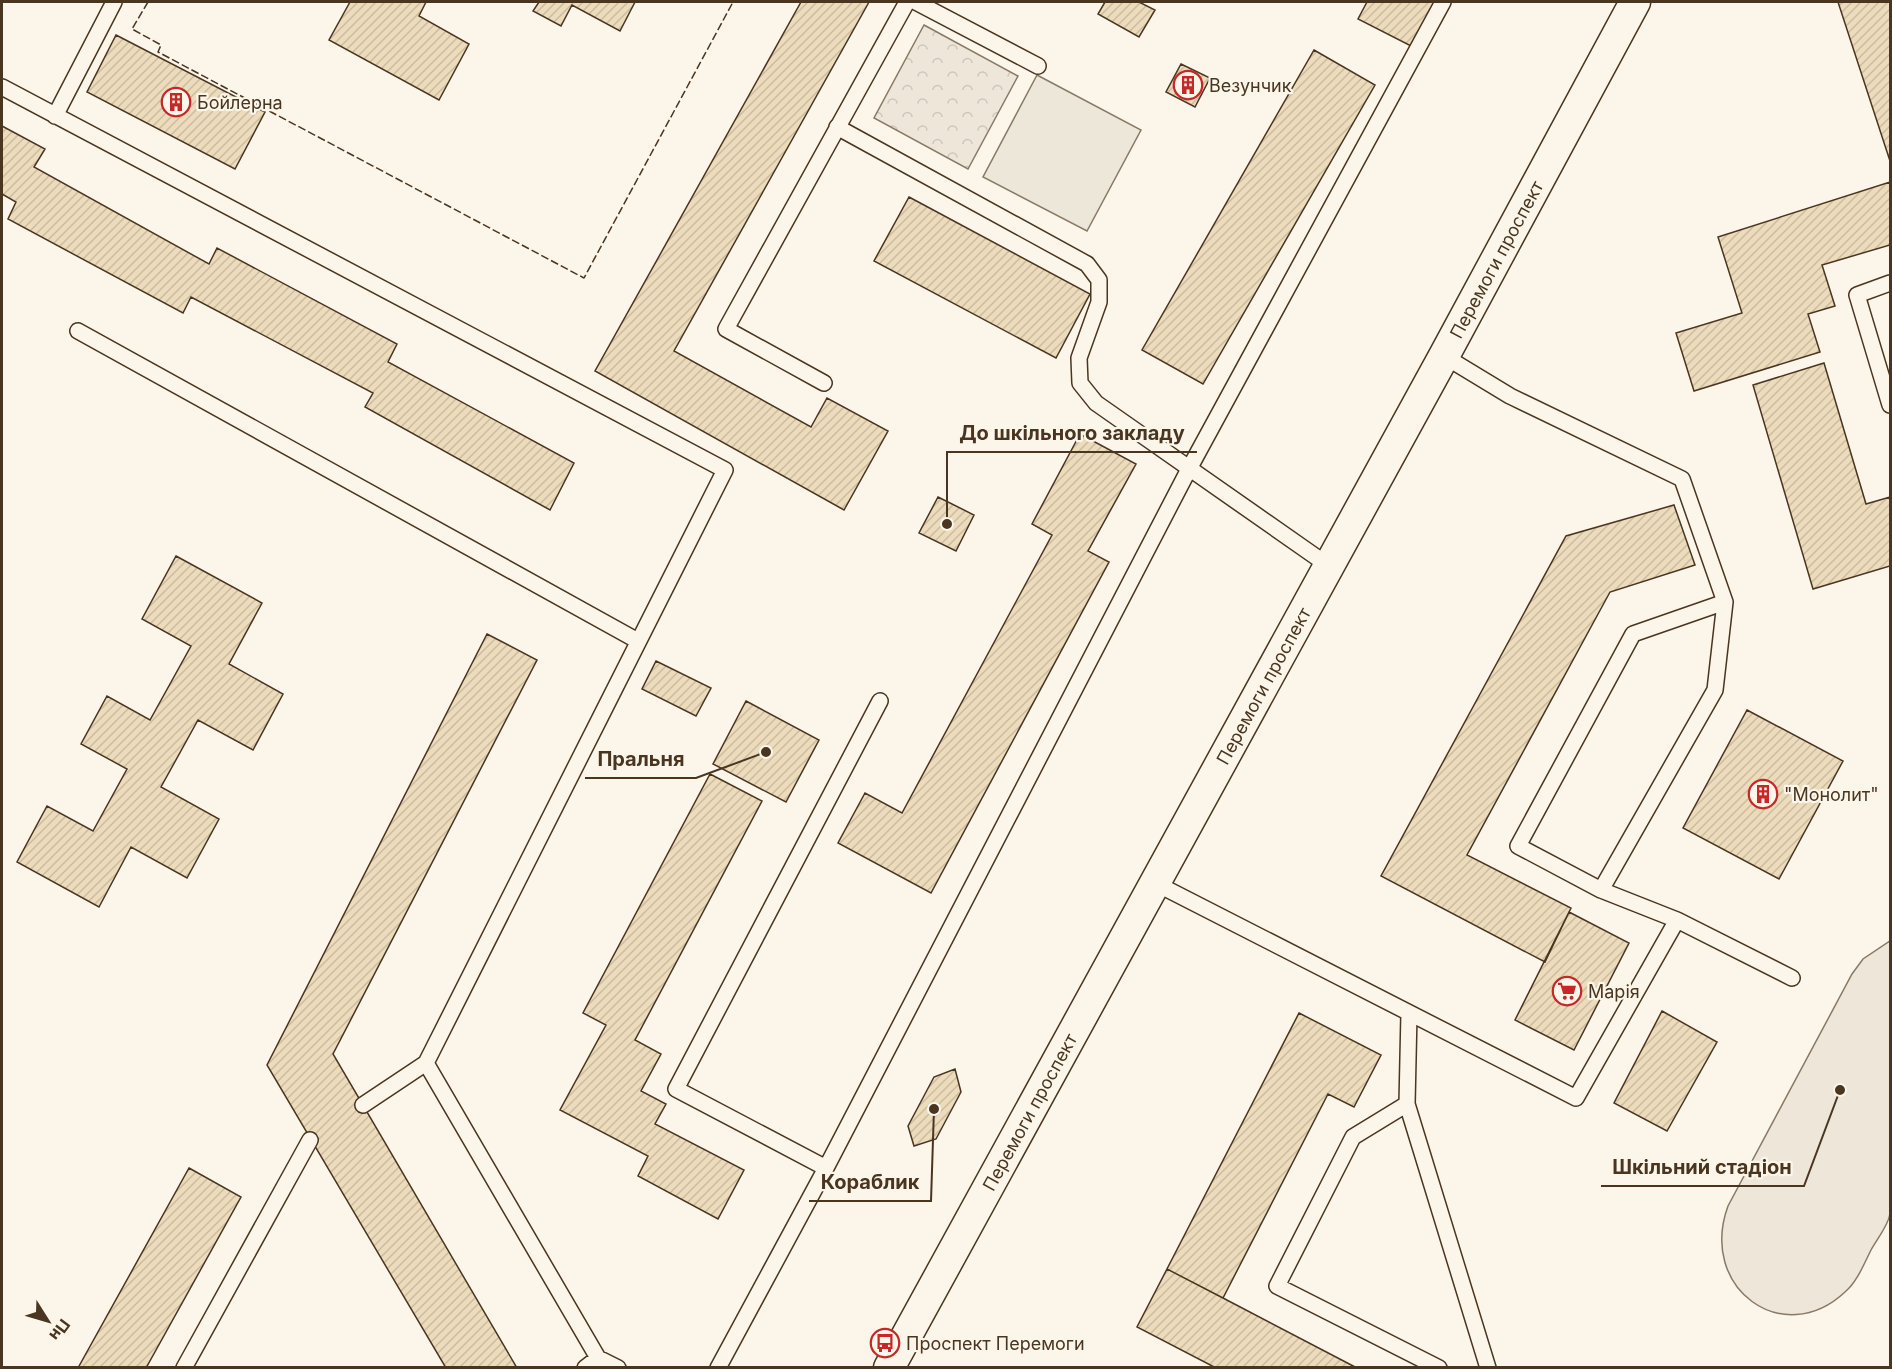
<svg xmlns="http://www.w3.org/2000/svg" width="1892" height="1369" font-family="Inter,sans-serif">
<defs>
<pattern id="park-crowns" width="20" height="18" patternUnits="userSpaceOnUse" patternTransform="scale(1.5)"><rect width="20" height="18" fill="#ede6d9"/><path d="M2 6a3 3 0 1 1 6 0M12 15a3 3 0 1 1 6 0" fill="none" stroke="#cdc6ba"/></pattern>
<pattern id="building-hatch" width="6" height="6" patternUnits="userSpaceOnUse" patternTransform="scale(1.5)"><rect width="6" height="6" fill="#ecdcbc"/><path d="M-1 1l2-2M0 6l6-6M5 7l2-2" fill="none" stroke="#ccbda1"/></pattern>
</defs>
<rect width="100%" height="100%" fill="#fbf6e9"/>
<!-- park -->
<path fill="url(#park-crowns)" stroke="#887966" stroke-width="1.5" d="M924 25 1018 76 968 169 874 118Z"/>
<!-- garden -->
<path fill="#ede6d9" stroke="#887966" stroke-width="1.5" d="M1890 941C1891 1006 1890 1071 1890 1137 1890 1158 1892 1195 1890 1214 1888 1226 1877 1239 1871 1250 1864 1264 1857 1282 1845 1292 1783 1350 1698 1288 1728 1206L1852 974 1863 959Z"/>
<!-- parking -->
<path fill="#ede7d9" stroke="#887966" stroke-width="1.5" d="M1037 75 1141 130 1087 231 983 177Z"/>
<!-- building -->
<path fill="url(#building-hatch)" stroke="#4a3520" stroke-width="1.5" d="M350 2H426L419 16 469 44 439 100 329 40Z
M539 2H635L620 31 572 5 561 26 533 11Z
M801 2H869L674 351 811 427 827 398 888 431 844 510 595 371Z
M1105 2H1139L1155 10 1139 37 1098 14Z
M1367 2H1437L1413 47 1358 19Z
M1838 2H1890V161Z
M116 35 265 112 235 169 87 92Z
M1314 50 1375 85 1203 384 1142 350Z
M1181 64 1210 78 1195 107 1166 92Z
M2 126 45 149 34 167 209 264 217 248 397 344 388 362 574 463 550 510 365 407 373 393 191 297 183 313 8 219 16 202 2 194Z
M1890 182V245L1822 265 1835 306 1808 314 1820 352 1694 391 1676 333 1742 313 1718 237Z
M909 197 1090 294 1056 358 874 261Z
M1824 363 1866 504 1890 497V566L1813 589 1753 385Z
M1080 434 1136 464 1088 551 1109 562 931 893 838 843 865 793 902 813 1052 535 1032 524Z
M938 497 974 515 956 551 919 533Z
M1674 505 1695 565 1610 592 1467 855 1571 908 1545 962 1381 876 1566 536Z
M176 556 262 603 229 664 283 694 253 750 198 720 161 787 219 819 187 878 131 847 99 907 17 862 47 806 93 831 127 769 81 744 107 696 150 720 191 646 142 619Z
M487 634 537 660 333 1054 517 1368H446L267 1065Z
M656 661 711 688 696 716 642 689Z
M746 701 819 740 786 802 713 764Z
M1747 710 1843 761 1779 879 1683 828Z
M710 774 762 801 635 1040 661 1054 641 1091 666 1104 655 1124 744 1170 718 1219 638 1176 648 1156 560 1110 606 1025 583 1013Z
M1569 912 1629 943 1574 1050 1515 1020Z
M1662 1011 1717 1042 1667 1131 1614 1103Z
M1299 1013 1381 1055 1354 1107 1328 1094 1223 1298 1167 1269Z
M955 1069 961 1092 936 1139 914 1146 908 1126 934 1077Z
M189 1168 241 1197 146 1368H78Z
M1167 1269 1223 1298 1357 1368H1216L1137 1327Z"/>
<g fill="none" stroke-linecap="round" stroke-linejoin="round">
<!-- lane casing -->
<g stroke="#4a3520" stroke-width="18">
<path id="lane" d="M916 2 1038 66
M2 87 725 470 426 1063 598 1358 618 1368
M55 116 114 2
M837 127 1087 264 1099 280V302L1079 358 1080 383 1096 403 1329 566
M1890 283 1857 295 1890 405
M78 331 638 641
M1444 356 1510 396 1682 479 1725 602 1715 690 1601 890
M824 383 726 329 907 2
M1725 602 1633 634 1518 846 1601 890 1677 920 1792 978
M1155 883 1576 1098 1677 920
M1409 1013 1407 1104 1488 1368
M1407 1104 1353 1137 1277 1286 1439 1368
M363 1105 426 1063
M826 1168 676 1089 880 701
M184 1368 310 1140
M585 1368 598 1358
M718 1368 826 1168 1189 469 1443 2"/>
</g>
<!-- street casing -->
<g stroke="#4a3520" stroke-width="33">
<g id="street">
<path id="s1" d="M889 1368 1444 356 1635 2"/>
</g>
</g>
<!-- lane -->
<use href="#lane" stroke="#fbf6e9" stroke-width="15"/>
<!-- street -->
<use href="#street" stroke="#fbf6e9" stroke-width="30"/>
<!-- fence -->
<path stroke="#4a3520" stroke-width="1.5" stroke-dasharray="8 3" stroke-linecap="butt" d="M148 2 132 29 161 45 158 52 584 278 733 2"/>
</g>
<!-- icons -->
<defs>
<g id="building-ring" transform="scale(1.5)"><circle r="9.5" fill="#fbf6e9" stroke="#c62828" stroke-width="1.5"/><path d="M-4-6H4V6H1V3H-1V6H-4ZM-2.5-4.3h1.7v1.8h-1.7ZM.8-4.3h1.7v1.8H.8ZM-2.5-1h1.7V.8h-1.7ZM.8-1h1.7V.8H.8Z" fill="#c62828"/></g>
<g id="supermarket-ring" transform="scale(1.5)"><circle r="9.5" fill="#fbf6e9" stroke="#c62828" stroke-width="1.5"/><path d="M-6-5.5h2.5l.6 2H6L4.5 2H-2.5L-4.4-4H-6ZM-1.5 3.2a1.3 1.3 0 1 0 .1 0ZM3 3.2a1.3 1.3 0 1 0 .1 0Z" fill="#c62828"/></g>
<g id="bus-ring" transform="scale(1.5)"><circle r="9.5" fill="#fbf6e9" stroke="#c62828" stroke-width="1.5"/><path d="M-5-6H5V4H4V6H2V4H-2V6H-4V4H-5ZM-3.5-4V0h7V-4ZM-3.5 1.2v1.5H-2V1.2ZM2 1.2v1.5H3.5V1.2Z" fill="#c62828"/></g>
</defs>
<g fill-rule="evenodd">
<use href="#building-ring" x="1188" y="85"/>
<use href="#building-ring" x="176" y="102"/>
<use href="#building-ring" x="1763" y="794"/>
<use href="#supermarket-ring" x="1567" y="991"/>
<use href="#bus-ring" x="885" y="1343"/>
</g>
<g text-anchor="middle" dominant-baseline="central" stroke-width="4.5" stroke-linejoin="round" paint-order="stroke">
<!-- poi labels -->
<g font-size="18" fill="#4a3520" stroke="#fbf6e9" text-anchor="start">
<text x="1209" y="85">Везунчик</text>
<text x="197" y="102">Бойлерна</text>
<text x="1784" y="794">"Монолит"</text>
<text x="1588" y="991">Марія</text>
<text x="906" y="1343">Проспект Перемоги</text>
</g>
<!-- street labels -->
<g font-size="18" fill="#4a3520" stroke="#fbf6e9">
<text stroke="none"><textPath href="#s1" startOffset="1264">Перемоги проспект</textPath></text>
<text stroke="none"><textPath href="#s1" startOffset="778">Перемоги проспект</textPath></text>
<text stroke="none"><textPath href="#s1" startOffset="292">Перемоги проспект</textPath></text>
</g>
</g>
<!-- callouts -->
<path fill="none" stroke="#4a3520" stroke-width="2" d="M947 524L947 452H1197M766 752L696 778H585M1840 1090L1804 1186H1601M934 1109L931 1201H809"/>
<g fill="#4a3520" stroke="#fbf6e9" stroke-width="2">
<circle cx="947" cy="524" r="6"/>
<circle cx="766" cy="752" r="6"/>
<circle cx="1840" cy="1090" r="6"/>
<circle cx="934" cy="1109" r="6"/>
</g>
<g font-size="20" text-anchor="middle" font-weight="bold" fill="#4a3520" stroke="#fbf6e9" stroke-width="4.5" stroke-linejoin="round" paint-order="stroke">
<text x="1072" y="440">До шкільного закладу</text>
<text x="641" y="766">Пральня</text>
<text x="1702" y="1174">Шкільний стадіон</text>
<text x="870" y="1189">Кораблик</text>
</g>
<!-- border -->
<rect width="1892" height="1369" fill="none" stroke="#4a3520" stroke-width="6"/>
<!-- north arrow -->
<g transform="translate(48 1321) rotate(127)" stroke="#fbf6e9" stroke-width="4.5" paint-order="stroke">
<path d="M0-4.5L10 22L0 15L-10 22Z" fill="#4a3520"/>
<text y="-9" font-size="16" font-weight="bold" text-anchor="middle" fill="#4a3520">Пн</text>
</g>
</svg>
